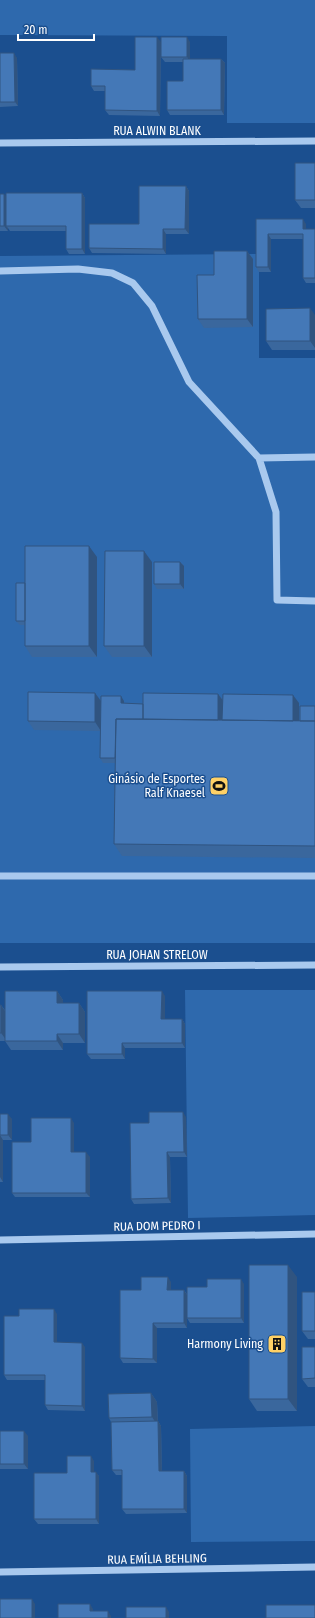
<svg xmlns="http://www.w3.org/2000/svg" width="315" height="1618" font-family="'Fira Sans Condensed',sans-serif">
<rect width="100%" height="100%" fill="#1b4f8f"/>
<!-- green -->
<path fill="#2e69ad" d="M0 0H315V123H227V36L0 35Z
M259 254V358H315V943H0V256Z
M185 990H315V1215L188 1218Z
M315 1426V1541L191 1542 190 1429Z"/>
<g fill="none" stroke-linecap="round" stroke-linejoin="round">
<!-- minor -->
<path stroke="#a9c9ee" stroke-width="7" d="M0 143 315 141
M0 271 78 269 112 273 133 283 152 306 189 382 259 458 315 457
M259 458 276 512 277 600 315 601
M0 876H315
M0 967 315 965
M0 1240 315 1234
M0 1572 315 1567"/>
</g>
<!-- wall -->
<path fill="#3a679d" d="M161 42 160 116 109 115 105 110V91H94L91 86 135 70Z
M190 42V59H221L225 63 224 115H170L167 110 183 81V62H165L161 57Z
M0 53 17 58 18 106 0 107Z
M315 163V208H301L295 200Z
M186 186 189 191V234H166V254L92 253 89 248 139 224Z
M82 193 85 198V254H69L66 249V231H10L8 228V231H0V194L6 196Z
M256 219 306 224V229H315V283H306L303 278V239H271V272H259L256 267Z
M247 251 253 259V327L204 328 198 319 214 275Z
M315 315V350H272L266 341Z
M97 557V657H32L25 646V625H20L16 621 25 583Z
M152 562V657H112L104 646Z
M180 562 184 566V589H157L154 584Z
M218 694 223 700 299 703V721H300L315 706V858L122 856 114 844 115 763H103L100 758V731L34 730 28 721 101 701H124V703L143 704Z
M57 991 63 1000V1003H79L85 1012V1043H63V1050H11L5 1041H0V1005H1L5 1010Z
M165 996V1019H182L185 1024V1048H125V1059H91L87 1054Z
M0 1114 12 1119V1140H3V1182H0Z
M186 1117 187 1157H170L171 1203 134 1204 131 1199 149 1123Z
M74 1123V1152L90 1157V1197H15L12 1193 31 1142Z
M297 1277V1411H257L249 1399Z
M171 1282V1290H184L187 1294 207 1287 244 1284V1323H190L187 1318V1328H157V1363H123L120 1358 141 1290Z
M315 1292V1339H308L302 1331Z
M57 1314V1342L85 1347V1411L48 1410 45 1405V1380H7L4 1375 19 1316Z
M315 1347V1387H308L302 1379Z
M151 1393 157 1402 158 1421 161 1426 162 1471H184L187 1476V1513L126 1514 122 1509V1475H116L112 1470 111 1422 109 1418Z
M0 1431 28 1436V1469H0Z
M94 1461V1472L99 1476V1524H38L34 1519 67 1473Z"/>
<!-- shaded-wall -->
<path fill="#305480" d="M157 37 161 42 160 116 157 111Z
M187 37 190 42V62L187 57Z
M14 53 17 58 18 106 15 102Z
M221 59 225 63 224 115 221 110Z
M186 186 189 191V234L185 229Z
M82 193 85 198V254L82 249Z
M4 194 8 198 6 226 8 228V231L4 226Z
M303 219 306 224V233L303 229Z
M163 229 166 234V254L163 249Z
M268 234 271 239V272L268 267Z
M247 251 253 259V327L247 319Z
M310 308 315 315V348L310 341Z
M89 546 97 557V657L89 646Z
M144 551 152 562V657L144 646Z
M180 562 184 566V589L180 584Z
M95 693 101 701V731L95 722Z
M218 694 224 702V724L218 723Z
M293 695 299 703V733L293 724Z
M121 696 124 701V708L121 703Z
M57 991 63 1000V1012L57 1003Z
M162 991 165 996V1024L161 1019Z
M79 1003 85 1012V1043L79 1034Z
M1 1005 7 1014V1041L1 1033Z
M182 1019 185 1024V1048L182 1043Z
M57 1034 63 1043V1050L57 1041Z
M122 1043 125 1048V1059L122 1054Z
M183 1112 186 1117 187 1157 184 1152Z
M8 1114 12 1119V1140L8 1135Z
M71 1118 74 1123V1157L71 1152Z
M0 1135 3 1140V1182L0 1177Z
M86 1152 90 1157V1197L86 1193Z
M167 1152 170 1157 171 1203 168 1198Z
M288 1265 297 1277V1411L288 1399Z
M168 1277 171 1282V1295L167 1290Z
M241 1279 244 1284V1323L241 1318Z
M184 1290 187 1295V1328L184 1323Z
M54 1309 57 1314V1347L54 1342Z
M153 1323 157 1328V1363L153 1359Z
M82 1343 85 1347V1411L82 1406Z
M151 1393 157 1402 158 1426 152 1417Z
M158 1421 161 1426 162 1476 159 1471Z
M24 1431 28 1436V1469L24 1464Z
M91 1456 94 1461V1476L91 1472Z
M184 1471 187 1476V1513L184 1509Z
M96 1472 99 1476V1524L96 1519Z
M32 1599 35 1604V1618H32Z
M90 1604 93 1609V1616L90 1611Z
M166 1607 169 1612V1618H166Z
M108 1611 111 1616V1618H108Z"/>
<!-- building -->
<path fill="#4478b7" stroke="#305480" d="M135 37H157V111L105 110V86H91V69L135 70Z
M161 37H187V57H161Z
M0 53H14L15 102H0Z
M183 59H221V110H167V81H183Z
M295 163H315V200H295Z
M139 186H186L185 229H163V249L89 248V224H139Z
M6 193H82V249H66V226H6Z
M0 194H4V226H0Z
M256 219H303V229H315V278H303V234H268V267H256Z
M214 251H247V319H198L197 275H214Z
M310 308V341H266V309Z
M25 546H89V646H25Z
M105 551H144V646H104Z
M154 562H180V584H154Z
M16 583H25V621H16Z
M28 692 95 693V722L28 721Z
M143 693 218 694V720L143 719Z
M223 694 293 695V721L222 720Z
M101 696H121V703L143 704V719H116L115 758H100Z
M300 706H315V721H300Z
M116 719 315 721V846L114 844Z
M5 991H57V1003H79V1034H57V1041H5Z
M87 991H162L161 1019H182V1043H122V1054H87Z
M0 1005H1V1033H0Z
M149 1112H183L184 1152H167L168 1198 131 1199 130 1123H149Z
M0 1114H8V1135H0Z
M31 1118H71V1152H86V1193H12V1142H31Z
M249 1265H288V1399H249Z
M141 1277H168L167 1290H184V1323H153V1359L120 1358V1290H141Z
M207 1279H241V1318H187V1287H207Z
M302 1292H315V1331H302Z
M19 1309H54V1342L82 1343V1406L45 1405V1375H4V1316H19Z
M302 1347H315V1378L302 1379Z
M151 1393 152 1417 109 1418 108 1394Z
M158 1421 159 1471H184V1509H122V1470H112L111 1422Z
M0 1431H24V1464H0Z
M67 1456H91V1472H96V1519H34V1473H67Z
M0 1599H32V1618H0Z
M58 1604H90V1611H108V1618H58Z
M266 1605H315V1618H266Z
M126 1607H166V1618H126Z"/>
<!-- icons -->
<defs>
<g id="stadium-square" transform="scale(1)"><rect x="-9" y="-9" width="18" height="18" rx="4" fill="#ffd166" stroke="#1b4f8f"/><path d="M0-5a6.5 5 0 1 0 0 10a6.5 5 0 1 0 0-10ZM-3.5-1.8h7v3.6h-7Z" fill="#111"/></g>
<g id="building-square" transform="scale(1)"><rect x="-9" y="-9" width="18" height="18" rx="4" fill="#ffd166" stroke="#1b4f8f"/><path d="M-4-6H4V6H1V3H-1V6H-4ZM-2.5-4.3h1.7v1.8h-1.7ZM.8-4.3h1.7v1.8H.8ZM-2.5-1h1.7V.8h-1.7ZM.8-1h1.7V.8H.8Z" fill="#111"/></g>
</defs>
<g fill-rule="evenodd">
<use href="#stadium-square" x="219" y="786"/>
<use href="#building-square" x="277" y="1344"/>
</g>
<g text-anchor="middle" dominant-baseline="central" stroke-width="3" stroke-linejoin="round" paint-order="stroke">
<!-- street labels -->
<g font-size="12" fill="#fff" stroke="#1b4f8f">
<text x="157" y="131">RUA ALWIN BLANK</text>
<text x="157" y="955">RUA JOHAN STRELOW</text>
<text transform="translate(157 1226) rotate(-1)">RUA DOM PEDRO I</text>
<text transform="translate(157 1559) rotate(-1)">RUA EMÍLIA BEHLING</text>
</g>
<!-- poi labels -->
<g font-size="12" fill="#fff" stroke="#1b4f8f" text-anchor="end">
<text x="205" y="779">Ginásio de Esportes<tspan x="205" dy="14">Ralf Knaesel</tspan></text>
<text x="263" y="1344">Harmony Living</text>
</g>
</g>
<!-- scale -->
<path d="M18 34v6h76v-6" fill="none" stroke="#ffffff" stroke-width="2"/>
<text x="24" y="34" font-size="12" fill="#ffffff" stroke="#1b4f8f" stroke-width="3" paint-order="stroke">20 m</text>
</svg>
